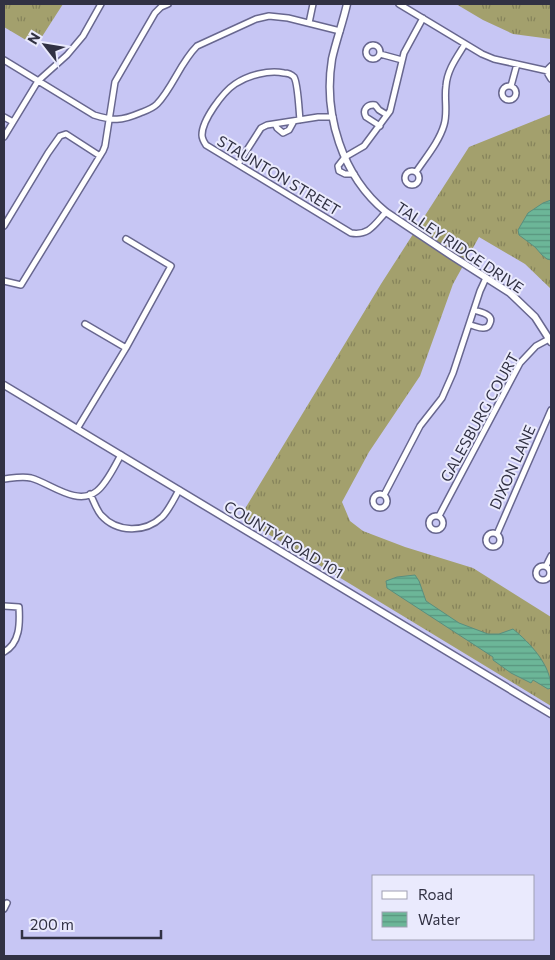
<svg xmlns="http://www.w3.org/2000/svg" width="555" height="960" font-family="Commissioner,sans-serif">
<defs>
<pattern id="grass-tufts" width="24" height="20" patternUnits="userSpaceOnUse" patternTransform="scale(1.25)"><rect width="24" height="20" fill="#a3a06d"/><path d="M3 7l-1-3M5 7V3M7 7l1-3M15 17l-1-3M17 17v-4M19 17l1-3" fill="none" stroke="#85835b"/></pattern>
<pattern id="water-rules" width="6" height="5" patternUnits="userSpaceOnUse" patternTransform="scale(1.25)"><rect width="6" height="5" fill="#6cb698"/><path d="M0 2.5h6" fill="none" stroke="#59957e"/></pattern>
</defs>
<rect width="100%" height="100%" fill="#c7c6f4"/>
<!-- grass -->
<path fill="url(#grass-tufts)" d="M4 4H63L36 46 4 27Z
M456 4H551V39L513 34 483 20Z
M551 114V289L525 264 479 237 453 284 420 376 369 452 342 502 350 521 363 531 405 547 473 568 551 617V706L240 517 381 284 469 147Z"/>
<!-- water -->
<path fill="url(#water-rules)" stroke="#5a8e7e" d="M551 200V260L547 259 542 255 535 247 519 235 518 230 528 213 543 203Z
M415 575 419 581 426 601 459 623 488 634H499L513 629C530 643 551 665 551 688L548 689 533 680 531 683 511 673 493 660V657L387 588 386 581 397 577Z"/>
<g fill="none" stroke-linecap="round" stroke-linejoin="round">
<!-- minor casing -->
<g stroke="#68678f" stroke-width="8">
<path id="minor" d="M399 4 482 54 494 59 548 71
M309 23 313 4
M366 52a7 7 0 1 1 14 0a7 7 0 1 1-14 0Z
M380 54 402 60
M4 60 94 115C113 121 121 121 140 113 145 111 152 109 157 104 173 87 180 63 197 46L256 19 269 16 288 18 340 31
M551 66 548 69V74L551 79
M502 93a7 7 0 1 1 14 0a7 7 0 1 1-14 0Z
M511 86 517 64
M4 117 13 122
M300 120C299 111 298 83 294 77 291 74 287 73 284 73 268 70 249 75 235 84 223 92 202 120 202 135 202 139 204 142 206 145L351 233C369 236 375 224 386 212
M275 124 277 128 283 133 289 130 294 121
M380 126 366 117C362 110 367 104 375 105L379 110 387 115
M4 137 38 81 67 55 83 36 101 4
M238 164 261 128 267 125 318 117H333
M405 178a7 7 0 1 1 14 0a7 7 0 1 1-14 0Z
M416 172C426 157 439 142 444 125 448 112 444 99 446 86 447 70 457 57 465 44
M354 174H345L339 171 338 166 345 157 364 146 390 111 404 53 423 18
M4 226 48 153 60 136 66 134 100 156
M4 281 21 285 103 151 105 146 115 82 155 13 161 7 168 4
M85 324 126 348
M469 325C474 325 479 329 484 328 487 328 489 326 490 323 494 314 479 312 474 310
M77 429 126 348 171 266 126 239
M4 479C13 478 22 476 31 478 50 483 77 507 97 491 107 483 114 467 121 455
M373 501a7 7 0 1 1 14 0a7 7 0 1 1-14 0Z
M90 494C94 501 96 509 101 515 117 533 145 533 162 517 169 510 174 499 179 490
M384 495 420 426 442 398 453 373 480 291 486 278
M429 523a7 7 0 1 1 14 0a7 7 0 1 1-14 0Z
M439 516 520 363 536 346 549 339
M486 540a7 7 0 1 1 14 0a7 7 0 1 1-14 0Z
M497 534 551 410
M536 573a7 7 0 1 1 14 0a7 7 0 1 1-14 0Z
M546 566 551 556
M4 606 19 607C20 624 20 643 4 652
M4 909 7 903"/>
</g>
<!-- tertiary casing -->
<g stroke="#68678f" stroke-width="9">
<path id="tertiary" d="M347 4C343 22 336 41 332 59 323 114 342 176 386 212L452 256 510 293 535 317 551 342
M4 385 551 714"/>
</g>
<!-- minor -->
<use href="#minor" stroke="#fff" stroke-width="5"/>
<!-- tertiary -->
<use href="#tertiary" stroke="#fff" stroke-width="6"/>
</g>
<g text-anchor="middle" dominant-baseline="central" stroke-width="4" stroke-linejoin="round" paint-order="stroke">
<!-- street labels -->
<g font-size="15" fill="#313143" stroke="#eaeafd">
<text transform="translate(279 175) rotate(31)">STAUNTON STREET</text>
<text transform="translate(460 247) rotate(34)">TALLEY RIDGE DRIVE</text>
<text transform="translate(479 417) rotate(-61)">GALESBURG COURT</text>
<text transform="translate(512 467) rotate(-66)">DIXON LANE</text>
<text transform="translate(284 539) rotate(31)">COUNTY ROAD 101</text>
</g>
</g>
<!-- border -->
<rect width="555" height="960" fill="none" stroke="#313143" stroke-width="10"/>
<!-- legend -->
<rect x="372" y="875" width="162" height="65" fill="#eaeafd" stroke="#a0a0b3"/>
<rect x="382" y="891" width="25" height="8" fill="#ffffff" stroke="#a0a0b3"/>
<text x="418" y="900" font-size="15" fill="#313143">Road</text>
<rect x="382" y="912" width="25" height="15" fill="url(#water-rules)" stroke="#a0a0b3"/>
<text x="418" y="925" font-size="15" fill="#313143">Water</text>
<!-- north arrow -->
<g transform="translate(45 45) rotate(301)" stroke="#eaeafd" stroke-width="4" paint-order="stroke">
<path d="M0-4L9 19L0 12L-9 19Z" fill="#313143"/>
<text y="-8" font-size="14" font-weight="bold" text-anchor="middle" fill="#313143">N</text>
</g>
<!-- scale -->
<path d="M22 930v8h139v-8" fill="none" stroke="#313143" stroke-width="2.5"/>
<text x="30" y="930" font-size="15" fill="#313143" stroke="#eaeafd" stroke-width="4" paint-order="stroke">200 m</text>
</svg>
